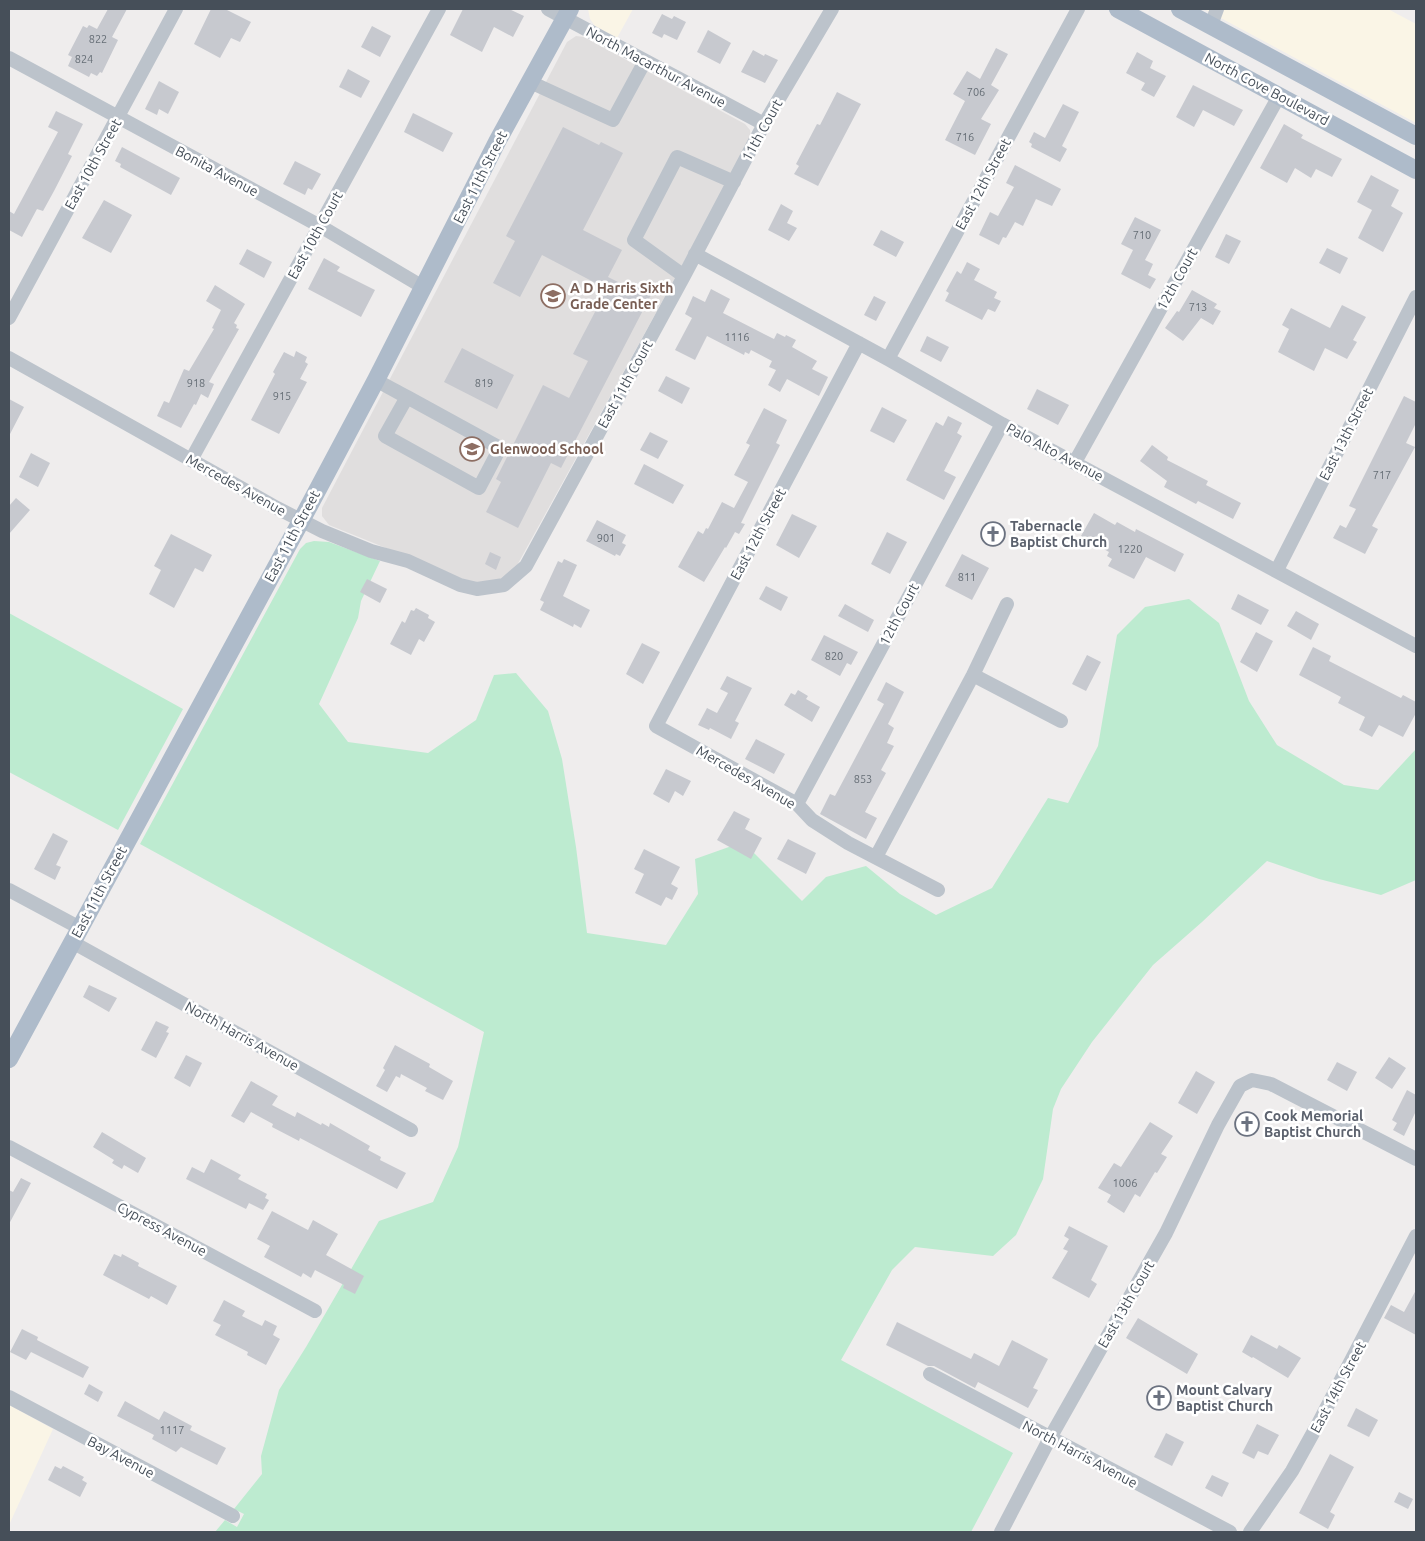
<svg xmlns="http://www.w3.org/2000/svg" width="1425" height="1541" font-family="Ubuntu,sans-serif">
<rect width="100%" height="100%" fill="#efeded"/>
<!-- commercial -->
<path fill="#faf5e6" d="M588 9H633L617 38 595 26 590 19Z
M1204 9H1388L1416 24V123Z
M9 1405 53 1429 9 1525Z"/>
<!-- education -->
<path fill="#e0dede" d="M576 36 584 37 745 124 750 130 751 140 515 569 500 582H470L329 525 322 516V508L567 42Z"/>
<!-- green -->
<path fill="#bdebd0" d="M314 541 329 542 380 561 361 601 358 618 319 704 348 742 428 753 476 720 494 675 516 673 548 711 562 759 576 847 587 933 666 945 698 894 695 859 743 842 802 901 826 877 866 866 900 894 936 915 992 888 1048 798 1068 803 1098 746 1117 635 1145 607 1189 599 1219 623 1249 701 1277 745 1344 785 1378 790 1416 749V880L1381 895 1319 879 1267 861 1202 922 1153 965 1092 1042 1061 1089 1053 1109 1043 1179 1016 1235 993 1256 915 1247 892 1270 841 1360 1013 1453 971 1532H215L225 1520 237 1527 244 1514 234 1509 262 1474 261 1456 279 1390 306 1347 379 1221 433 1202 458 1147 484 1032 140 844 300 549 306 543Z
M9 613 183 709 118 830 9 772Z"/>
<!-- building -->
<path fill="#c7c9cf" d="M108 9H127L112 37 118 40 102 73 100 72 97 76 91 73 89 77 68 66 72 57 68 55 83 26 87 28 89 25 97 29Z
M211 9H225L251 22 240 42 231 38 220 58 194 44Z
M463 9H509L524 16 513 37 494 27 482 52 450 35Z
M662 14 672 19 674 16 686 22 677 40 664 34 662 38 652 33Z
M372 26 391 36 380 57 361 47Z
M708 30 731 43 720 64 697 52Z
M996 48 1008 54 991 85 999 90 981 119 991 124 975 155 945 140 965 101 953 94 967 71 980 79Z
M753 50 764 56 765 54 778 60 765 83 741 72Z
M1137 52 1153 61 1150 68 1166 76 1154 97 1141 90 1145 83 1126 73Z
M348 69 370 81 361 98 339 87Z
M159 81 179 92 168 114 159 109 157 115 145 109Z
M1193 85 1243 110 1234 126 1203 110 1194 127 1176 117Z
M837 92 861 104 818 186 794 174 799 166 796 164 817 124 820 125Z
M1063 104 1079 112 1062 146 1067 149 1060 162 1031 147 1032 144 1029 142 1034 132 1045 138Z
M56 111 83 124 68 154 72 156 54 191 43 211 37 209 22 237 9 230V211L14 214 58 132 48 127Z
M413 113 453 133 443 152 404 132Z
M1284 124 1303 135 1301 138 1342 159 1332 177 1316 169 1311 178 1295 168 1287 183 1260 168Z
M563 127 599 145 601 142 623 153 583 230 622 250 608 277 632 289 634 284 652 293 561 468 551 463 518 528 486 512 501 482 496 479 543 385 569 398 588 361 573 354 607 289 542 255 520 297 493 283 515 241 506 236Z
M122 147 180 178 171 195 120 167 121 164 115 161Z
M295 161 321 174 312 190 308 188 305 195 283 184Z
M1015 165 1061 189 1052 206 1036 199 1023 226 1015 222 1006 238 1003 237 999 245 979 235 990 212 998 216 1014 187 1006 183Z
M1371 175 1399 190 1391 206 1403 213 1383 252 1358 238 1372 210 1357 202Z
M104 200 132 215 111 253 82 238Z
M781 204 793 211 787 223 797 228 789 241 768 230Z
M1135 217 1161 230 1145 260 1153 264 1148 275 1156 279 1150 289 1121 274 1133 250 1121 244Z
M881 230 904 242 896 257 873 245Z
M1226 234 1241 241 1229 264 1215 257Z
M1327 248 1348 258 1340 274 1319 263Z
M247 249 272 262 264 278 239 264Z
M324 258 340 267 337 271 375 290 361 317 308 289Z
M967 262 980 269 974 280 997 292 994 298 1001 301 995 312 988 309 982 320 945 301 949 293 946 291 957 271 961 274Z
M215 285 245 304 234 323 237 325 236 328 239 329 209 382 214 384 208 398 201 394 196 405 194 404 181 428 157 416 164 401 169 403 184 369 189 371 214 329 212 328 221 310 206 301Z
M711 289 730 299 723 313 774 339 777 333 785 337 786 335 796 340 792 347 817 361 812 369 828 377 819 396 787 379 780 392 768 385 776 370 769 367 772 361 751 350 749 354 745 352 744 355 707 336 695 360 675 350 692 318 685 314 693 296 705 302Z
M1192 290 1217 304 1214 308 1221 311 1213 325 1201 318 1183 341 1165 328 1177 311 1179 312Z
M874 296 886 302 876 321 864 315Z
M1342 305 1366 317 1353 340 1357 342 1347 359 1325 348 1314 371 1278 352 1289 329 1282 325 1291 308 1330 328Z
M927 336 949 347 941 362 920 351Z
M462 348 514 375 497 409 444 382Z
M296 351 307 357 305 362 308 364 300 379 307 382 279 434 251 420 275 374 273 372 284 352 294 357Z
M666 376 690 388 682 404 658 391Z
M1037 389 1069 405 1058 425 1027 409Z
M1404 396 1416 402V423L1406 443 1415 447 1372 526 1378 529 1365 554 1333 538 1340 525 1346 528 1356 509 1349 506Z
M9 399 24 407 9 436Z
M882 407 907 420 894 443 870 431Z
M764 408 787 420 776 443 780 445 741 523 745 524 739 534 735 532 726 548 725 547 704 582 678 567 698 531 703 534 706 528 708 529 722 502 734 508 748 482 734 475 750 445 746 443Z
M948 416 962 423 957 433 962 436 944 471 956 477 944 500 906 480 936 422 943 426Z
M650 432 668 441 658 459 640 450Z
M1152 445 1168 457 1167 460 1208 481 1206 485 1241 503 1233 519 1198 501 1196 504 1164 487 1167 481 1140 461Z
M31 453 50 463 38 487 19 477Z
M644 464 684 485 673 504 634 484Z
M16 498 30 510 9 534V506Z
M1094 513 1115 525 1117 522 1135 532 1136 529 1184 554 1175 572 1146 557 1134 579 1108 566 1112 559 1107 556 1109 552 1081 536Z
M792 514 817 526 799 558 776 545Z
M597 520 626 535 622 543 626 545 620 556 616 554 615 556 586 541Z
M887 532 907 542 890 574 871 564Z
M171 534 212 555 203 572 195 568 174 608 149 594 161 570 154 566Z
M490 552 501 557 496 570 485 564Z
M962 554 989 568 972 600 945 586Z
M564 559 577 565 563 596 590 610 581 628 574 624 573 627 540 610 544 602 540 600 558 561 562 563Z
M367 579 387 589 380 603 360 592Z
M766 586 788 597 781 611 759 599Z
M1238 594 1269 610 1261 625 1231 609Z
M845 604 874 620 868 632 838 616Z
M416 608 429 615 428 618 435 622 424 642 419 639 411 655 390 644 402 621 405 623 411 610 414 611Z
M1296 611 1319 624 1311 640 1287 626Z
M1256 632 1273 641 1257 672 1240 662Z
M824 635 858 652 851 665 847 663 840 676 811 660Z
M642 643 660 652 643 684 626 674Z
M1313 647 1331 656 1329 661 1401 698 1403 695 1416 702V713L1403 737 1379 725 1372 737 1359 730 1365 717 1338 703 1341 697 1299 675Z
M1087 655 1101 662 1086 691 1072 684Z
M727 676 752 688 735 721 739 723 731 739 710 728 709 730 698 725 707 708 717 713 728 693 720 689Z
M886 682 904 692 888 724 894 728 887 743 894 746 881 770 886 773 865 812 877 818 866 839 820 814 830 794 835 796 884 704 877 700Z
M798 690 808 696 806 699 820 707 812 722 784 705 791 693 795 695Z
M756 739 785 754 774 774 745 759Z
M666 769 691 781 683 796 675 791 669 803 653 794Z
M734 811 750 819 745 829 762 838 751 859 717 840Z
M53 833 68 841 56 865 61 867 55 880 34 869Z
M788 839 816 853 806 874 777 859Z
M644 849 680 867 671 884 678 888 672 900 666 897 661 906 635 893 644 874 634 869Z
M89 985 117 998 109 1012 83 997Z
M156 1021 169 1027 166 1032 169 1033 156 1058 141 1050Z
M395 1045 430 1064 429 1067 453 1081 443 1100 425 1091 427 1088 401 1074 400 1078 396 1076 387 1092 376 1086 385 1070 383 1068Z
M186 1055 202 1063 190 1087 174 1078Z
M1389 1057 1406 1068 1392 1089 1375 1078Z
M1337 1062 1357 1072 1347 1091 1327 1080Z
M1196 1071 1215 1082 1197 1114 1178 1103Z
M251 1081 278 1096 272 1105 295 1117 297 1112 321 1125 322 1123 329 1127 330 1123 370 1146 368 1150 381 1157 380 1160 406 1173 397 1189 300 1138 299 1141 272 1127 273 1124 251 1112 244 1123 231 1116Z
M1407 1090 1416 1095V1111L1404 1136 1393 1130 1397 1123 1392 1120Z
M1150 1122 1173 1136 1161 1154 1167 1157 1157 1173 1155 1172 1140 1197 1135 1194 1124 1213 1107 1202 1111 1195 1098 1188 1114 1163 1121 1167Z
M102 1132 146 1158 138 1173 124 1165 122 1169 112 1163 114 1160 93 1147Z
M211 1159 241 1175 238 1179 267 1194 265 1198 269 1200 263 1210 249 1203 246 1209 186 1179 192 1167 204 1173Z
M21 1178 31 1183 9 1224V1190L13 1192Z
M272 1211 308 1230 313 1220 338 1234 326 1255 364 1276 355 1294 343 1288 344 1285 315 1270 311 1278 303 1273 301 1277 264 1257 270 1246 257 1239Z
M1069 1226 1108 1246 1091 1280 1097 1284 1089 1298 1052 1278 1068 1251 1063 1249 1069 1239 1064 1236Z
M114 1254 121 1257 122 1254 139 1263 138 1266 177 1286 167 1305 151 1296 149 1299 103 1275Z
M1416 1290V1335L1384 1318 1391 1305 1404 1312Z
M224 1300 245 1311 242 1316 262 1326 265 1320 277 1326 273 1335 280 1339 266 1365 247 1355 248 1352 215 1335 221 1325 213 1321Z
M1138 1318 1198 1354 1187 1374 1126 1338Z
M897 1322 971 1359 974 1353 999 1366 1012 1340 1048 1359 1033 1388 1038 1390 1028 1408 978 1382 975 1388 934 1366H928L886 1345Z
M22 1329 38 1337 37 1340 89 1367 83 1378 31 1352 26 1360 10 1352Z
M1251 1335 1277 1349 1279 1345 1301 1358 1288 1378 1253 1357 1252 1358 1242 1352Z
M89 1384 103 1392 98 1402 84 1394Z
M125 1401 159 1420 164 1411 192 1426 190 1430 226 1448 217 1465 181 1447 176 1452 152 1439 154 1435 117 1416Z
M1356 1408 1378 1420 1369 1437 1347 1426Z
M1257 1424 1279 1435 1268 1455 1258 1451 1254 1459 1242 1453Z
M1166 1433 1184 1442 1172 1466 1154 1457Z
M1330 1454 1354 1467 1330 1512 1335 1515 1328 1529 1299 1513Z
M55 1466 61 1469 63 1466 84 1477 82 1480 87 1483 80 1497 48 1480Z
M1212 1475 1229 1483 1222 1497 1205 1488Z
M1399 1492 1413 1499 1408 1509 1394 1502Z"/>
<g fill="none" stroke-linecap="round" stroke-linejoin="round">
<!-- minor -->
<path stroke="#bcc3cb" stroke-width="14" d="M548 9 764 124
M1211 25 1217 9
M9 58 320 226 423 287
M530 82 613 120 645 61
M695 254 888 359 1002 424 1416 646
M684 276 634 240 677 157 734 182
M9 318 176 9
M859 343 656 726 797 804 812 820 848 843 938 890
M9 358 277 508 322 531 371 551 408 561 460 585 477 589 504 585 526 566 684 276 764 124 832 9
M888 359 1078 9
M376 380C386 386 396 391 407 397L500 448 479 488 385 436 407 397
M191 460 439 9
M1075 462 1279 96
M1277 570 1416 297
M973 675 1061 721
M797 804 1002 424
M876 857 973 675 1007 604
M9 890 80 928
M72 942 411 1130
M9 1147 315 1311
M930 1374 1230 1532
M9 1397 233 1516
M1001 1532 1050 1438 1166 1233 1218 1125 1240 1086 1252 1080 1271 1084 1416 1159
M1250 1532 1292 1471 1318 1424 1416 1236"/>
<!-- major -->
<path stroke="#aebbca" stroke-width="18" d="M1118 9 1416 170
M1180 9 1416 136
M9 1059 301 521 376 380 498 140 570 9"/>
</g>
<!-- icons -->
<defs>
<g id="school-ring" transform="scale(1.25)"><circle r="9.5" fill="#fff" stroke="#8d6e63" stroke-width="1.5"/><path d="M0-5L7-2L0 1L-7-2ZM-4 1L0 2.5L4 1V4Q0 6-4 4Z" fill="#8d6e63"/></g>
<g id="church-ring" transform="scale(1.25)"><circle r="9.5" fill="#fff" stroke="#6b7280" stroke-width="1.5"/><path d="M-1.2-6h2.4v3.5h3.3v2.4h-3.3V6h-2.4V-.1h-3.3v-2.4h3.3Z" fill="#6b7280"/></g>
</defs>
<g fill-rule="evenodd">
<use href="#school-ring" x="553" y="296"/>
<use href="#school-ring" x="472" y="449"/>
<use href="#church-ring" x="993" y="534"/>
<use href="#church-ring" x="1247" y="1124"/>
<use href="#church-ring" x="1159" y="1398"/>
</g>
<g text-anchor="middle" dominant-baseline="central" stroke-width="5" stroke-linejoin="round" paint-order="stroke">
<!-- number labels -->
<g font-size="11" fill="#666e76">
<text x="98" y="39">822</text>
<text x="84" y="59">824</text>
<text x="976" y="92">706</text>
<text x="965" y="137">716</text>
<text x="1142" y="235">710</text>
<text x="1198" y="307">713</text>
<text x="737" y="337">1116</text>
<text x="196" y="383">918</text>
<text x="484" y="383">819</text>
<text x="282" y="396">915</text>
<text x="1382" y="475">717</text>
<text x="606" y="538">901</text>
<text x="1130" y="549">1220</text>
<text x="967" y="577">811</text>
<text x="834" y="656">820</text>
<text x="863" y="779">853</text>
<text x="1125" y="1183">1006</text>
<text x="172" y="1430">1117</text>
</g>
<!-- street labels -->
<g font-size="14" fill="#464f59" stroke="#fff">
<text transform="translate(656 67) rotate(28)">North Macarthur Avenue</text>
<text transform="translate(1267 89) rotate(28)">North Cove Boulevard</text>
<text transform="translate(762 130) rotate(-61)">11th Court</text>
<text transform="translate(93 164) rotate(-61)">East 10th Street</text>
<text transform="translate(217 171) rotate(28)">Bonita Avenue</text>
<text transform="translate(480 177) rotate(-63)">East 11th Street</text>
<text transform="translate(983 184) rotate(-62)">East 12th Street</text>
<text transform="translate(315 235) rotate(-61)">East 10th Court</text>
<text transform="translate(1177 279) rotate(-61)">12th Court</text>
<text transform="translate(625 384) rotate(-61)">East 11th Court</text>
<text transform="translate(1346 434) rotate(-63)">East 13th Street</text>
<text transform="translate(1055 452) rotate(28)">Palo Alto Avenue</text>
<text transform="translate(236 485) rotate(29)">Mercedes Avenue</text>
<text transform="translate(758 534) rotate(-62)">East 12th Street</text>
<text transform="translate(292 536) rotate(-62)">East 11th Street</text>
<text transform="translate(899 614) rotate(-62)">12th Court</text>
<text transform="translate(746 777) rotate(30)">Mercedes Avenue</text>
<text transform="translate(99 892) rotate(-62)">East 11th Street</text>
<text transform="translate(242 1036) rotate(29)">North Harris Avenue</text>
<text transform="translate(162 1229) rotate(28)">Cypress Avenue</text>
<text transform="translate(1126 1304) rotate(-60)">East 13th Court</text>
<text transform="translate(1338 1387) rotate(-62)">East 14th Street</text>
<text transform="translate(1080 1454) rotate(28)">North Harris Avenue</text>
<text transform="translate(121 1457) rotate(28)">Bay Avenue</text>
</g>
<!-- education labels -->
<g font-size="14" font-weight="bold" fill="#785e54" stroke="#fff" text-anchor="start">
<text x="570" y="288">A D Harris Sixth<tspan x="570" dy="16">Grade Center</tspan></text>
<text x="490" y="449">Glenwood School</text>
</g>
<!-- worship labels -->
<g font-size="14" font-weight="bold" fill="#5b616d" stroke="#fff" text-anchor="start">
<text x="1010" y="526">Tabernacle<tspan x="1010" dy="16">Baptist Church</tspan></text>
<text x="1264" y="1116">Cook Memorial<tspan x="1264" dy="16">Baptist Church</tspan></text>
<text x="1176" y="1390">Mount Calvary<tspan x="1176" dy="16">Baptist Church</tspan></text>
</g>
</g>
<!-- border -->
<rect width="1425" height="1541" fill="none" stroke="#464f59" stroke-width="20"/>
</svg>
